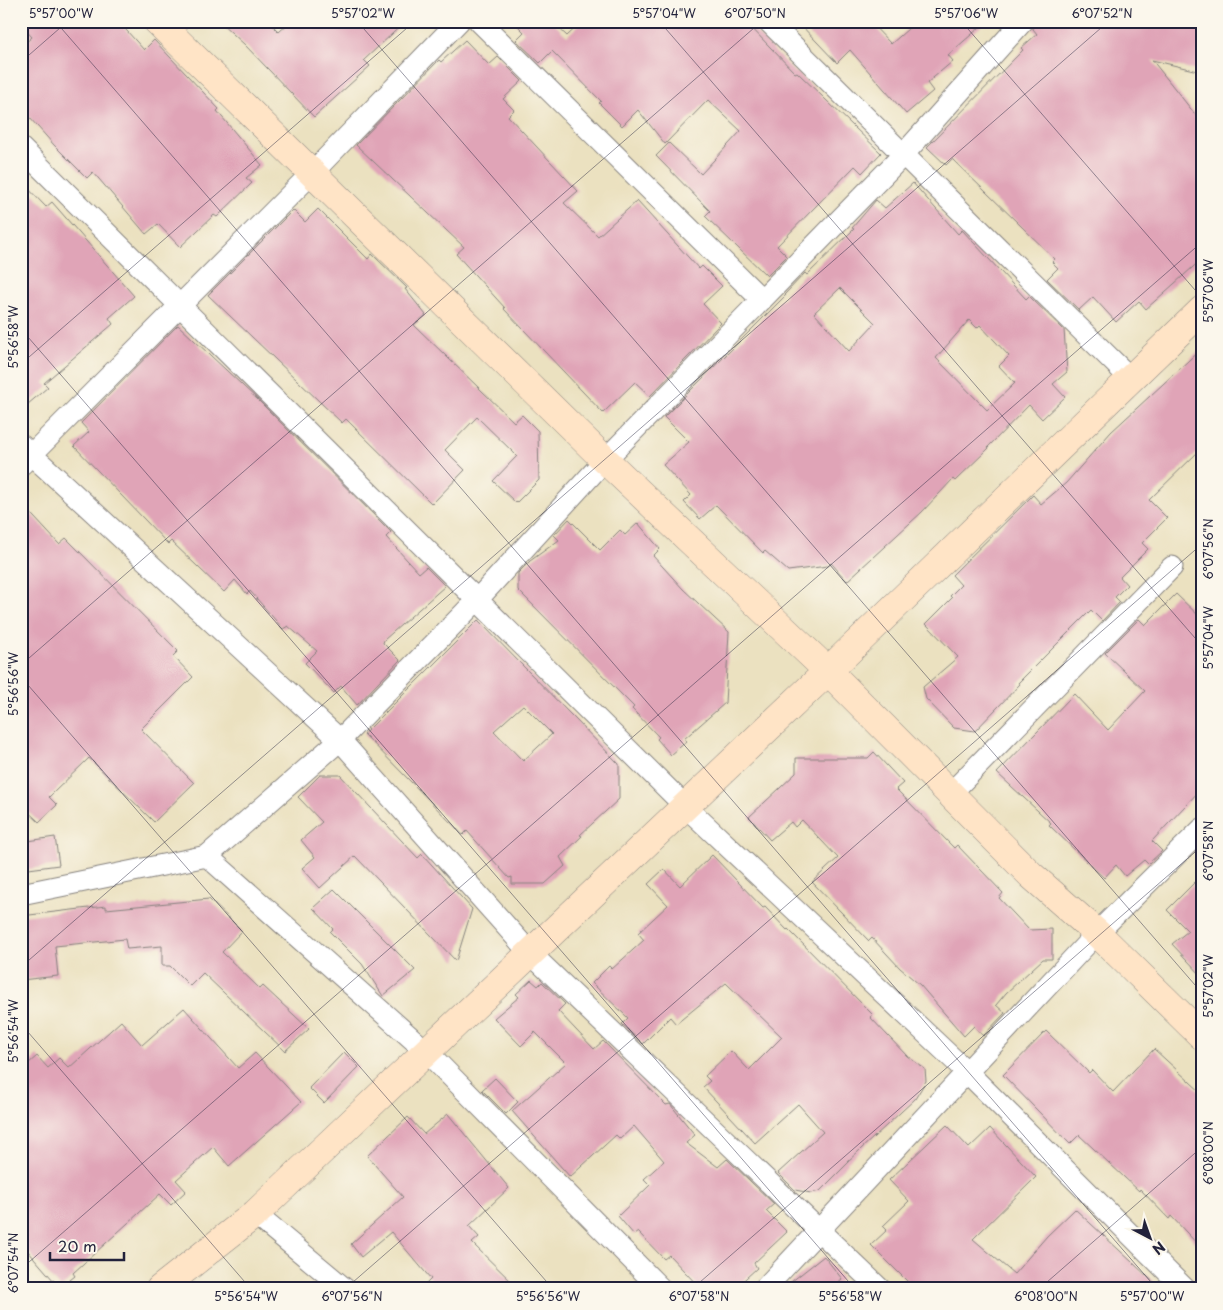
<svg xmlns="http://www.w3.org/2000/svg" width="1223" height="1310" font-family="'Playpen Sans',sans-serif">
<rect width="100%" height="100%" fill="#fbf7ec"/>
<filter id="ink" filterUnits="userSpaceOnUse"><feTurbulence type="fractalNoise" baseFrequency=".02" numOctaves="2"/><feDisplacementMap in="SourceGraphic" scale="10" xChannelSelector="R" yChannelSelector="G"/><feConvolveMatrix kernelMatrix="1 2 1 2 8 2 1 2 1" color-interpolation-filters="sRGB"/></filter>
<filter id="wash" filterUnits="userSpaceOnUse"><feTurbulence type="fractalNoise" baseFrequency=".0096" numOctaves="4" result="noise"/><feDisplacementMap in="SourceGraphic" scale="20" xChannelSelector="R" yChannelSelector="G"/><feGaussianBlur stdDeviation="1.12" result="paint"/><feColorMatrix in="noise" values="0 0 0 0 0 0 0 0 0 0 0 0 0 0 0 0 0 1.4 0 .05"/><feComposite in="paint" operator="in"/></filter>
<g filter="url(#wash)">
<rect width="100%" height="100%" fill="#ebe1c0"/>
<g id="blocks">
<!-- building -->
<path fill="#e0a4b7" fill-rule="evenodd" d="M21 21H118L144 50 154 40 219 109 217 111 262 165 246 178 252 183 217 217 214 215 180 247 158 224 146 234 93 172 87 178 54 145 21 108V47L32 37 21 25Z
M219 21H268L279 32 291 21H406L364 60 370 66 314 117 245 45Z
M513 21H551L567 36 583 21H745L795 73 797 72 881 153 862 173 855 166 777 246 787 256 767 276 705 216 710 211 656 156 669 143 701 174 741 131 708 100 665 144 638 110 622 126 599 103 601 101 552 51 540 63 516 40 524 32Z
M797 21H869L891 44 917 21H987L948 55 953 61 927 83 933 91 906 114 850 50 837 63Z
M1035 21H1202V72L1152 60 1202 123V259L1146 309 1139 301 1116 322 1093 297 1079 310 1047 279 1058 268 1052 262 1055 259 952 159 946 165 927 147 1023 50 1021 48 1037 34 1033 29Z
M465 40 489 65 498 57 522 81 503 99 514 110 508 116 578 191 564 203 598 236 637 201 699 269 702 266 722 286 703 304 721 323 650 396 635 382 603 413 504 309 505 308 456 254 464 247 356 145 439 60 441 62Z
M21 181 46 207 52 202 134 296 109 318 113 324 44 383 48 387 21 410Z
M913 183 958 234 962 230 1026 299 1029 296 1064 330 1067 372 1053 384 1065 397 1042 419 1029 405 988 447 989 448 955 481 953 479 922 512 847 581 831 563 828 566 788 571 765 551 763 553 716 505 700 519 684 502 691 495 663 465 689 442 664 417 786 295 785 294 805 273 807 275 854 229 852 228 876 200 885 208ZM840 288 875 323 849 351 814 313ZM969 320 977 328 980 325 1009 356 999 366 1015 383 987 410 936 358Z
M318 209 368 259 372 254 407 288 405 289 426 315 414 325 514 422 522 415 538 431 539 480 516 503 493 481 517 456 477 417 445 450 465 470 432 504 346 419 342 423 208 295 293 210 305 222Z
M178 325 258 400 391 532 386 537 419 573 426 567 445 586 384 640 383 643 400 660 357 705 341 686 334 693 305 663 317 651 288 626 283 629 250 591 247 594 235 580 224 592 171 541 168 544 74 446 89 432 81 423Z
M1202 348V448L1149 500 1167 518 1142 543 1148 549 1120 577 1127 585 1115 597 1120 602 1102 621 1091 610 1018 683 1020 684 975 731 954 728 926 699 923 687 958 657 926 624 952 598 950 596 961 585 952 575 1033 495 1041 504 1066 483 1111 432Z
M21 503 59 544 66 538 178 651 173 656 193 677 141 729 194 783 154 822 89 758 49 797 57 805 39 822 21 805Z
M569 519 600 550 620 530 625 535 638 523 660 549 653 556 683 589 729 632 725 703 684 739 687 741 671 755 657 739 659 737 632 709 634 707 518 590V573L530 561 559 540 554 535Z
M1176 594 1202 619V788L1152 841 1162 851 1148 864 1144 860 1125 876 1116 865 1104 878 1049 825 1051 823 997 773 1074 694 1108 730 1145 691 1105 653 1139 619 1145 625Z
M478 620 619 764V799L580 835 582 836 560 857 565 866 545 884H512V877L509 878 467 831 463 835 364 734ZM523 705 552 734 523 761 494 731Z
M874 752 903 783 896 789 954 848 957 845 1003 893 999 898 1029 930 1052 929V959H1043L1006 993 996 1005 1005 1013 983 1036 974 1026 964 1036 920 985 900 968 872 938 869 941 812 882 838 858 802 820 795 827 791 822 770 840 749 817 796 773V758H868Z
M320 775H340L418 858 422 854 472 909 456 961 355 856 320 888 302 868 315 857 301 840 322 822 298 797Z
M55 837 59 865 21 870V842Z
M712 855 763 908 765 907 787 930 788 929 873 1015 870 1017 907 1056 925 1069 926 1081 915 1099 847 1162 848 1163 820 1191 811 1193 795 1190 778 1173 823 1132 798 1104 755 1143 703 1087 710 1081 705 1076 731 1051 749 1070 782 1037 726 983 676 1024 670 1017 643 1044 622 1024 628 1018 592 983 609 966 612 969 644 940 638 933 668 905 648 884 664 869 680 886Z
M1202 875V976L1172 944 1188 931 1167 910Z
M334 889 415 970 383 996 362 964 330 932 333 929 313 908Z
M209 899 242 931 222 952 260 989 263 986 309 1029 285 1051 203 973 190 986 170 966H162V946L127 949 125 939 55 946 58 976 21 980V916L106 906V909Z
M531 980 538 986 542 982 565 1004 558 1011 594 1049 603 1041 666 1105 670 1104 695 1135 686 1143 718 1167 727 1159 774 1204 766 1211 787 1232 754 1263 757 1268 734 1289H701L669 1255 664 1259 638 1232 634 1235 618 1216 650 1185 644 1179 664 1161 634 1126 620 1139 616 1135 570 1177 512 1111 566 1063 535 1032 521 1046 494 1018 519 997 516 994Z
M184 1008 238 1068 255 1053 301 1102 229 1166 213 1147 176 1180 186 1191 171 1205 160 1194 73 1273 75 1276 60 1288 21 1243V1070L37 1056 48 1068 59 1058 69 1068 121 1021 142 1045Z
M1046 1031 1089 1073 1092 1070 1113 1092 1154 1049 1202 1093V1249L1171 1216 1169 1219 1140 1189 1139 1191 1079 1135 1070 1144 1003 1075Z
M344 1052 359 1067 324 1103 309 1088Z
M495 1078 518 1102 506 1114 482 1090Z
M448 1114 509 1188 469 1226 479 1237 472 1243 519 1289H421L431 1279 391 1232 361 1257 351 1244 403 1197 367 1156 408 1117 424 1134Z
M947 1125 969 1148 990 1128 1036 1177 973 1239 1014 1274 1047 1236 1075 1209 1161 1289H915L871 1245 887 1230 883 1226 909 1201 889 1180Z
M824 1256 842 1279 830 1289H782Z"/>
</g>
</g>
<g filter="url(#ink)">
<use href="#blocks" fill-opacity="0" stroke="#86827e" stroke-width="1"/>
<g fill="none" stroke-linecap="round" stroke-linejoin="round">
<!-- street casing -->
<g stroke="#86827e" stroke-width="23">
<path id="street" d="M479 21 761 299
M768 21 1131 379
M21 148 685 806 967 1072 1185 1289
M21 445 340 740 530 953 880 1289
M22 464 311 174 459 21
M949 795 1172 567
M207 856 427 1052 661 1289
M21 894 207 856 340 740 477 600 605 460 903 155 1023 21
M255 1214 345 1289
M764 1289 1097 933 1202 829"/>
</g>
<!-- secondary casing -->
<g stroke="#86827e" stroke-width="29">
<path id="secondary" d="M157 21 605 460 828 671 1031 875 1097 933 1202 1036
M160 1289 255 1214 828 671 1202 310"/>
</g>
<!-- street -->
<use href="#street" stroke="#fff" stroke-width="21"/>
<!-- secondary -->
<use href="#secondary" stroke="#ffe4c6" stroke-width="28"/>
</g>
</g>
<!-- ticks -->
<path fill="none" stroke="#22223b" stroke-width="1" stroke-opacity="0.45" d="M55 21 1157 1289M357 21 1202 993M659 21 1202 646M961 21 1202 298M21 62 68 21M21 329 855 1289M21 364 415 21M21 665 762 21M21 677 553 1289M21 967 1109 21M21 1024 251 1289M21 1269 1202 242M345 1289 1202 544M692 1289 1202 846M1039 1289 1202 1147"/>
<!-- margin -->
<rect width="1223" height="1310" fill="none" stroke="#fbf7ec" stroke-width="55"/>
<!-- north arrow -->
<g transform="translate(1150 1238) rotate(139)" stroke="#fbf7ec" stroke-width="4" paint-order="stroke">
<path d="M0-4L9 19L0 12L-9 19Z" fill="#22223b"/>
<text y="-8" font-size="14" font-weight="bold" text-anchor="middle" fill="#22223b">N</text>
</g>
<!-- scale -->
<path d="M50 1252v8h74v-8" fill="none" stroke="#22223b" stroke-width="2.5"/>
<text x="58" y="1252" font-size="15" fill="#22223b" stroke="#fbf7ec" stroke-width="4" paint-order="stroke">20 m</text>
<rect x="28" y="28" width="1168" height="1254" fill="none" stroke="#22223b" stroke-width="2"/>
<g font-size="12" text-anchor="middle" fill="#22223b">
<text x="61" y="18">5°57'00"W</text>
<text x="363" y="18">5°57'02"W</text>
<text x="664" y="18">5°57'04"W</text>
<text x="755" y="18">6°07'50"N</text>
<text x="966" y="18">5°57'06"W</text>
<text x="1102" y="18">6°07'52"N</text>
<text transform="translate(1209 291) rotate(-90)" y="4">5°57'06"W</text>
<text transform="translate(14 337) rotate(-90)" y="4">5°56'58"W</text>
<text transform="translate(1209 549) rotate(-90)" y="4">6°07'56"N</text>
<text transform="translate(1209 638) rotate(-90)" y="4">5°57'04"W</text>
<text transform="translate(14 684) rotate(-90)" y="4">5°56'56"W</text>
<text transform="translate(1209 851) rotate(-90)" y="4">6°07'58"N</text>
<text transform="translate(1209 986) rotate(-90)" y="4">5°57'02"W</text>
<text transform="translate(14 1031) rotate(-90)" y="4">5°56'54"W</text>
<text transform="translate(1209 1153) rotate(-90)" y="4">6°08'00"N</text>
<text transform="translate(14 1263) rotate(-90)" y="4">6°07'54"N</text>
<text x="246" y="1301">5°56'54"W</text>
<text x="352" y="1301">6°07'56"N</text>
<text x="548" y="1301">5°56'56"W</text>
<text x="699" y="1301">6°07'58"N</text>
<text x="850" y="1301">5°56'58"W</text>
<text x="1046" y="1301">6°08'00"N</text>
<text x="1152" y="1301">5°57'00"W</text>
</g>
</svg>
